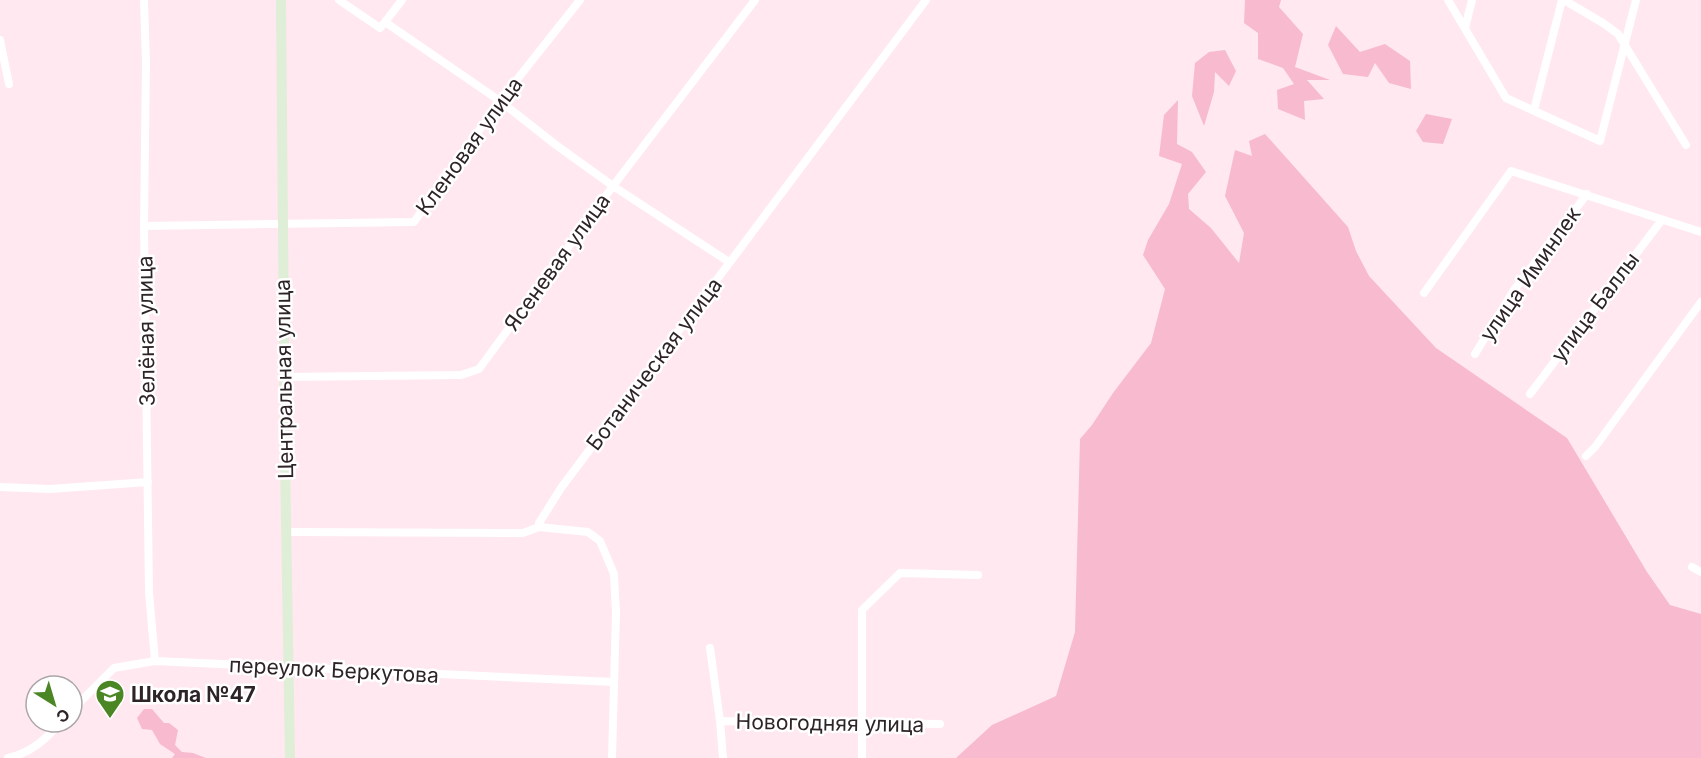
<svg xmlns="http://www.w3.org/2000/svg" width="1701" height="758" font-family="Inter,sans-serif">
<rect width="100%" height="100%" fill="#ffe8ef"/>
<!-- green -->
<path fill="#f8bacf" d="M1245 0H1281L1279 7 1303 34 1295 67 1330 80H1307L1324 99 1304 101 1305 120 1278 109 1277 90 1294 84 1283 68 1258 59V33L1244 23Z
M1336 26 1360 52 1385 44 1410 61 1411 89 1389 83 1375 63 1368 77 1343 74 1328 45Z
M1225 50 1236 71 1229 86 1215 72 1214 92 1204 126 1192 96 1195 63 1209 52Z
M1178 100 1177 144 1192 152 1206 172 1188 194 1189 209 1211 228 1239 263 1244 233 1225 196 1235 150 1252 156 1249 141 1265 134 1348 227 1356 251 1369 276 1436 348 1567 438 1647 572 1670 605 1701 614V758H956L992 725 1056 696 1075 632 1080 439 1092 425 1113 393 1151 343 1165 289 1143 255 1148 240 1169 204 1182 164 1159 156 1164 115Z
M1426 114 1452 119 1443 144 1423 142 1416 131Z
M144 709H152L164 723H169L178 730 175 745 182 752 193 753 206 758H172L175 754 160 744 152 730 142 729 137 718Z"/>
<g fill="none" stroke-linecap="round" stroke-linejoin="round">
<!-- street -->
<path stroke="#fff" stroke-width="8" d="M144 0 146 62 144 226 149 592 155 661
M339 0 380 28 385 22 500 101 556 145 613 186 729 262
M1448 0 1506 98 1600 141 1636 0
M1564 0 1603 23 1618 34 1686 145
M385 22 402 0
M1465 28 1472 0
M0 40 9 84
M1534 110 1562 0
M144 226 414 222 500 101 580 0
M1424 293 1511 171 1701 232
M1475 354 1514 290 1587 194
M284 377 461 375 479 369 613 186 755 0
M1530 394 1661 221
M1586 456 1595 447 1701 302
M0 487 50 489 148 482
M539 527 588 532 600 541 614 574 616 613 612 758
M286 532 523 533 539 527V523L561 488 926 0
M1692 567 1701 572
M710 648 720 721 723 758
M72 710 114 668 155 661 614 682
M720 721 940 724
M8 758C31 753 46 739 61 722
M862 758V610L900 573 978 575"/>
<!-- secondary -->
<path stroke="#dfeed7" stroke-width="10" d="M281 0 285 459 290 758"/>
</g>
<!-- icons -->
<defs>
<g id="school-pin" transform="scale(1.5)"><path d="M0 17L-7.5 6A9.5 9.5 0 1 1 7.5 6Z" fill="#4b8624" stroke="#fff"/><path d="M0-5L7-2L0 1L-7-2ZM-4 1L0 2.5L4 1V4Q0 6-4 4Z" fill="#fff"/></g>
</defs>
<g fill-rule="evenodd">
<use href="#school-pin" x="110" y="694"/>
</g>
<g text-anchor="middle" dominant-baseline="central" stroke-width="5" stroke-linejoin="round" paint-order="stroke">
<!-- street labels -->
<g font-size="21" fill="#2e2427" stroke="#fff">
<text transform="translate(469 146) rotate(-54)">Кленовая улица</text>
<text transform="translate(557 262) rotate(-54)">Ясеневая улица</text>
<text transform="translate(1530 274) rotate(-55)">улица Иминлек</text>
<text transform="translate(1595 307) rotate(-53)">улица Баллы</text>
<text transform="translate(146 331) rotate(-91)">Зелёная улица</text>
<text transform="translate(654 364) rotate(-53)">Ботаническая улица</text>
<text transform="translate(284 379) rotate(-91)">Центральная улица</text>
<text transform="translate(334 670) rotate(3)">переулок Беркутова</text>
<text transform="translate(830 723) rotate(1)">Новогодняя улица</text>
</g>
<!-- poi labels -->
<g font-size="21" font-weight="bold" fill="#2e2427" stroke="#fff" text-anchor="start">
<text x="131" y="694">Школа №47</text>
</g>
</g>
<!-- north arrow -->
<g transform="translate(54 704) rotate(143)"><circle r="28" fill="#ffffff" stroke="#aba7a9" stroke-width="1.5"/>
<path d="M0-4.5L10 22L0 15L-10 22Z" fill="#4b8624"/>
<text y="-9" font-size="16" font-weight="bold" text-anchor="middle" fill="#2e2427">С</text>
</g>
</svg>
